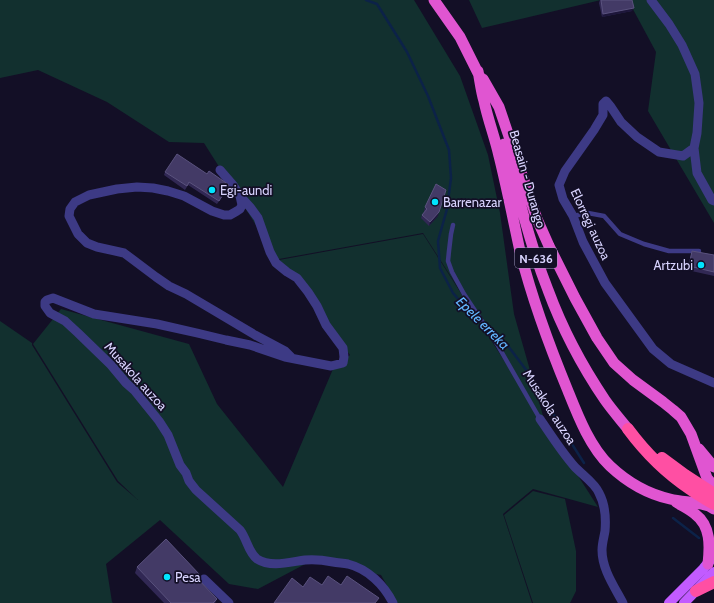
<svg xmlns="http://www.w3.org/2000/svg" width="714" height="603" font-family="Cabin,sans-serif">
<rect width="100%" height="100%" fill="#130f26"/>
<!-- green -->
<path fill="#12302f" d="M0 0H414L460 76 488 155 500 213 514 314 545 423 423 233 279 259 278 260 204 143 169 142 107 102 38 70 0 78Z
M469 0H601L482 28Z
M628 0H714V223L648 111 656 52Z
M423 234 598 507 533 489 503 514 532 603H397L381 575 311 561 258 589 229 584 160 520 106 564 112 602 113 603H0V321L32 343V345L117 482 138 500 118 481 33 344 61 309 189 344 217 404 283 487 333 369 350 355 279 260Z
M533 491 565 499 576 551V591L570 603H533L504 515Z"/>
<g fill="none" stroke-linecap="round" stroke-linejoin="round">
<!-- stream -->
<path stroke="#0c2248" stroke-width="2.5" d="M366 0 377 4 407 52 428 96 449 150 451 178 447 209 438 241 440 268 453 293 470 313 481 322
M490 331 508 346 533 379 563 430 584 463
M673 518 699 538"/>
<!-- service -->
<path stroke="#3d3a85" stroke-width="4.5" d="M573 216 588 213 604 216 620 234 644 244 669 251H699
M453 225 451 234 449 251 448 261 452 272 464 294 497 344 540 419"/>
<!-- minor -->
<path stroke="#3d3a85" stroke-width="9" d="M651 0 669 24 682 45 695 74 699 103 697 133 694 148 683 156 659 152 637 137 621 122 611 107 606 101 603 104V115L594 130 565 171 559 185 563 199 573 216 583 242 605 283 653 349 671 364 714 383
M694 148 697 173 712 200 714 201
M220 170 233 185 240 196 250 207 258 218 270 252 276 263 287 272 297 278 308 292 317 306 326 325 343 348 344 357 343 363 331 366 285 357 250 345 226 340 197 333 157 324 94 314 53 298 47 300 45 302V306L50 313 65 321 78 333 111 365 126 383 134 390 159 421 168 435 180 465 186 473 189 481 196 490 240 530C247 539 248 552 257 559 271 568 290 562 305 560 315 559 323 560 333 562 338 563 343 563 348 564 368 569 384 585 393 603
M240 196 242 205 240 209 237 211 230 215H224L212 211 184 196 168 191 153 188 137 187 117 189 89 195 75 202 70 209 69 216 78 234 87 243 97 247 124 253 156 277 169 286 186 294 255 335 285 351 291 357
M540 419C551 435 561 451 574 466 581 474 595 483 599 493 605 504 606 519 605 531 604 537 602 544 602 550 602 569 614 586 623 603
M204 579 229 603"/>
<!-- primary -->
<path stroke="#c25bff" stroke-width="10" d="M669 603 703 569 712 558
M684 603 714 572"/>
<!-- trunk -->
<path stroke="#e055d1" stroke-width="11" d="M434 0 460 37 480 77
M478 71C480 81 481 91 484 101 488 120 495 138 499 156 507 188 513 219 520 251 532 299 549 345 568 391 578 416 590 447 610 466 627 482 648 494 670 499 683 502 696 502 709 506L714 509
M483 79 499 107 537 219 549 246 575 298 597 338 614 363 633 380 663 402 673 410 681 417 691 434 707 478 714 486
M504 144C518 193 529 242 548 290 562 328 582 366 605 400 612 410 620 419 628 429
M699 449 714 467
M676 502C682 506 689 509 695 514 711 526 710 546 708 564"/>
<!-- motorway -->
<path stroke="#ff4fa3" stroke-width="12" d="M628 429C645 452 666 473 690 489 698 495 706 499 714 504
M662 458 685 475 714 494
M696 591 714 582"/>
</g>
<!-- wall -->
<path fill="#312854" d="M600 0H632V11L602 17 599 3Z
M165 172 207 174 229 185 228 188 217 204 188 185 185 190 164 175Z
M425 207 438 216 429 226 421 218 422 215 424 212V211Z
M692 251 714 255V276L687 270Z
M137 567 198 580 217 599 215 603H164L135 573Z"/>
<!-- shaded-wall -->
<path fill="#1d163a" d="M634 8 632 11 602 17 603 14Z
M439 212 438 216 429 226 430 222Z"/>
<!-- building -->
<path fill="#433a66" stroke="#5a527e" d="M601 0H632L634 8 603 14Z
M177 154 207 174 209 171 229 185 219 201 189 182 187 186 165 172Z
M436 184 446 190 439 212 430 222 422 215 427 209 425 207Z
M692 251 714 255V272L689 266Z
M166 539 200 575 197 578 217 599 213 603H171L137 567Z
M328 576 341 585 347 576 379 598 375 603H274L292 578 303 587 310 577 322 585Z"/>
<!-- markers -->
<g fill="#00e5ff" stroke="#130f26" stroke-width="1.5">
<circle cx="212" cy="190" r="4"/>
<circle cx="435" cy="202" r="4"/>
<circle cx="701" cy="265" r="4"/>
<circle cx="167" cy="577" r="4"/>
</g>
<g text-anchor="middle" dominant-baseline="central" stroke-width="3.5" stroke-linejoin="round" paint-order="stroke">
<!-- shield labels -->
<rect fill="#130f26" stroke="#9e99be" stroke-width="1" x="515" y="248" width="42" height="20" rx="3"/>
<g font-size="12" font-weight="bold" fill="#d9d4ff">
<text x="536" y="258">N-636</text>
</g>
<!-- street labels -->
<g font-size="13" fill="#d9d4ff" stroke="#130f26">
<text transform="translate(528 179) rotate(74)">Beasain - Durango</text>
<text transform="translate(591 224) rotate(65)">Elorregi auzoa</text>
<text transform="translate(136 376) rotate(48)">Musakola auzoa</text>
<text transform="translate(550 407) rotate(57)">Musakola auzoa</text>
</g>
<!-- poi labels -->
<g font-size="13" fill="#d9d4ff" stroke="#130f26" text-anchor="start">
<text x="220" y="190">Egi-aundi</text>
<text x="443" y="202">Barrenazar</text>
<text x="693" y="265" text-anchor="end">Artzubi</text>
<text x="175" y="577">Pesa</text>
</g>
<!-- water labels -->
<g font-size="14" font-style="italic" fill="#62b6ff" stroke="#130f26">
<text transform="translate(483 323) rotate(45)">Epele erreka</text>
</g>
</g>
</svg>
